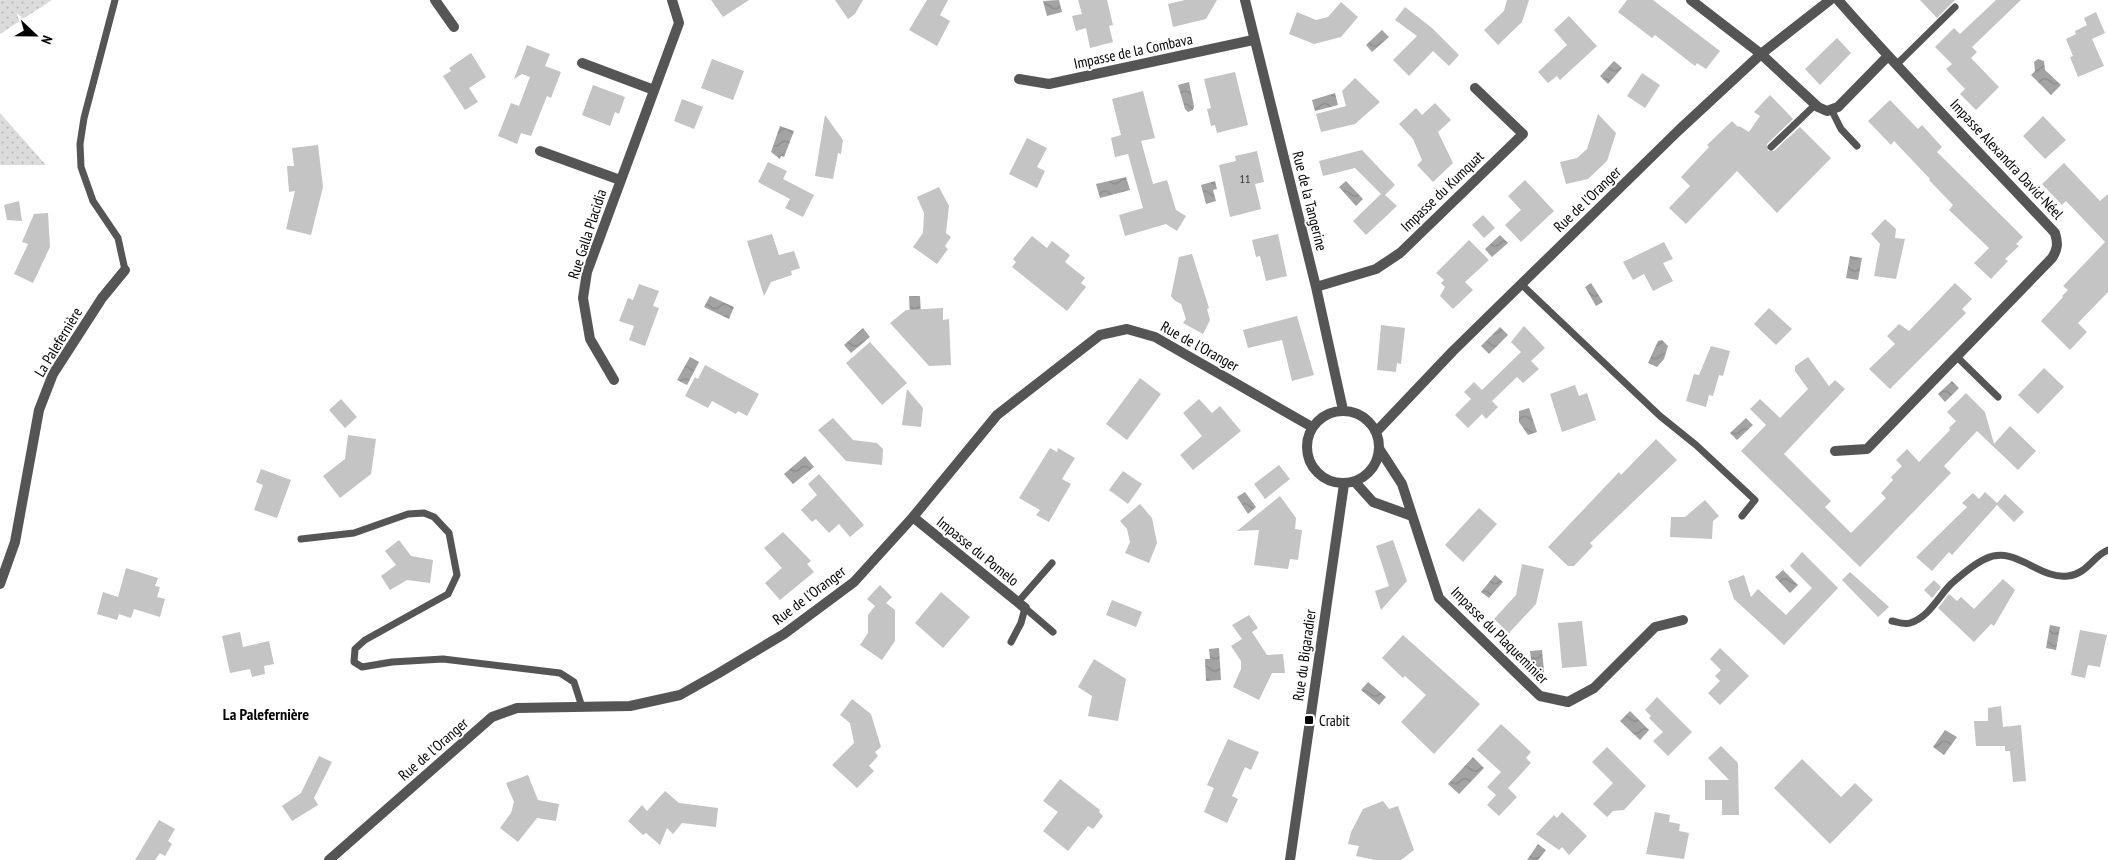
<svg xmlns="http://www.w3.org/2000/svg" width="2108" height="860" font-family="'PT Sans Narrow',sans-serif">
<defs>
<pattern id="grass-dots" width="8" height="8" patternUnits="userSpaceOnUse" patternTransform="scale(1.25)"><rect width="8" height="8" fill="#dcdcdc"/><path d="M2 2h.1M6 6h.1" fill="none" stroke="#bbb" stroke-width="1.8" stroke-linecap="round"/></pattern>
<pattern id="water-waves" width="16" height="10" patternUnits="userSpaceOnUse" patternTransform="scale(1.25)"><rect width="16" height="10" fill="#a3a3a3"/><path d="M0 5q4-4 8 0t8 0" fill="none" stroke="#8b8b8b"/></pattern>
</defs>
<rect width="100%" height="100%" fill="#fff"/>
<!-- grass -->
<path fill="url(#grass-dots)" d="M0 0H52L0 34Z
M0 113 46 165H0Z"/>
<!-- water -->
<path fill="url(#water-waves)" d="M1059 0 1062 12 1047 16 1043 1Z
M1382 30 1389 37 1372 52 1366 45Z
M2038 59 2044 61 2045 70 2061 85 2051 95 2031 75 2035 71 2034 62Z
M1614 61 1622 68 1608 84 1600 76Z
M1189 82 1194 106 1193 110 1188 112 1185 109 1178 85Z
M1335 93 1338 105 1315 111 1312 100Z
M780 126 794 131 784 157 781 156 780 159 771 152Z
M1126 177 1130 190 1100 198 1096 184Z
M1215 181 1217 189 1213 190 1216 201 1206 204 1201 185Z
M1346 181 1363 199 1356 206 1339 187Z
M1500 235 1508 243 1492 257 1485 249Z
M1850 256 1862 258 1858 280 1846 278Z
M1591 283 1603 302 1596 306 1585 287Z
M710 296 734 307 729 319 704 307Z
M909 296H920L921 316 910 317Z
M1500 327 1508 335 1489 354 1481 346Z
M863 328 870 337 851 353 844 345Z
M1662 340 1668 346 1664 359 1657 367 1648 363 1658 341Z
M690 357 699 362 687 385 677 380Z
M1952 381 1959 388 1945 402 1938 394Z
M1529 408 1537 432 1528 435 1519 422V411Z
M1746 418 1753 425 1737 440 1730 433Z
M805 456 814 467 793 484 784 474Z
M1245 492 1256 507 1248 514 1237 497Z
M1783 570 1798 585 1790 593 1775 577Z
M1495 575 1503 582 1489 598 1481 592Z
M2050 625 2060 627 2056 650 2046 648Z
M1219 648 1221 680 1206 681 1205 659H1210L1209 649Z
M1542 650 1544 671 1542 675H1533L1530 651Z
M1368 682 1386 697 1379 705 1361 690Z
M1630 711 1649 730 1640 740 1620 721Z
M1945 730 1957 737 1944 755 1933 747Z
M1473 757 1484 768 1459 794 1448 784Z
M1538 844 1546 850 1538 860H1527Z"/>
<!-- building -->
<path fill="#c4c4c4" d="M711 0H749L723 17Z
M835 0H863L855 14 848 19Z
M927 0H948L940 15 950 21 937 46 909 30Z
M1078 0H1107L1113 25 1109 26 1113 42 1090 48 1086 28 1076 31 1072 16 1082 14Z
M1185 0H1217L1206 19 1173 27 1168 4Z
M1507 0H1529L1522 22 1498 45 1484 30 1504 11Z
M1627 0H1653L1720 51 1706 69 1697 63 1695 66 1655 35 1652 38 1618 12Z
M1920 0H1955L1937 18Z
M1996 0H2021L1972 47 1977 52 1971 58 1999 87 1976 110 1960 94 1965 89 1946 69 1952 64 1935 47 1954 28 1960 34Z
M1341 2 1358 17 1341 37 1314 44 1289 34 1297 12 1316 20 1328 17Z
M1405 7 1432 28 1459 55 1449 66 1433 51 1409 76 1393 60 1417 36 1395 20Z
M2096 12 2105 33 2092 39 2104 66 2078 77 2070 57 2073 56 2066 39 2076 34 2075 31 2087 25 2084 18Z
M1569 16 1597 46 1560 80 1557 76 1548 83 1538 72 1567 45 1554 30Z
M1837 38 1851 53 1820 85 1805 69Z
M527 45 550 54 545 66 561 72 551 98 547 96 531 136 521 133 517 144 498 136 511 103 519 106 530 77 522 74 514 79Z
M471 53 486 77 469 88 478 102 465 110 443 76 451 71 449 68Z
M712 59 744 71 733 100 701 88Z
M1235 72 1248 125 1217 133 1215 125 1211 126 1207 109 1211 108 1204 79Z
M1642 73 1660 85 1645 108 1627 96Z
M1355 78 1380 102 1355 124 1321 132 1316 114 1346 106 1342 91Z
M593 85 625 97 619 114 615 112 610 126 582 115Z
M1143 91 1155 138 1141 141 1153 184 1167 180 1176 210 1186 216 1177 231 1166 224 1125 236 1119 215 1143 208 1128 154 1115 157 1111 138 1121 135 1112 99Z
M1770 95 1793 119 1767 144 1768 151H1774L1800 127 1831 158 1777 213 1737 171 1686 224 1669 208 1690 186 1681 177 1709 147 1707 145 1732 121 1738 127 1739 126 1749 132 1760 116 1754 112Z
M682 99 703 107 694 129 674 121Z
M1890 100 1918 129 1922 125 1942 147 1937 152 2023 237 2016 244 2019 246 2005 259 2008 261 1991 279 1974 263 1989 248 1949 210 1953 205 1929 180 1930 179 1894 141 1891 145 1868 121Z
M1435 103 1451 120 1438 132 1453 163 1433 182 1417 165 1422 160 1413 139 1399 124 1416 108 1422 115Z
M1598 114 1616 133 1607 161 1588 179 1566 184 1560 162 1577 158 1587 149Z
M825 115 843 140 841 154 838 153 833 179 815 176Z
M2043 116 2066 140 2045 159 2023 136Z
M1027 138 1047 148 1037 167 1045 171 1037 188 1009 174Z
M318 145 323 187 311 235 286 229 295 191 289 192 287 166H294L292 148Z
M1362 150 1395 185 1385 195 1397 206 1366 235 1353 221 1381 194 1355 168 1323 176 1319 161Z
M1257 151 1264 182 1255 184 1261 209 1230 217 1219 165 1236 161 1235 156Z
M768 162 787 171 783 179 814 195 803 217 785 208 790 199 758 182Z
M2064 163 2100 201 2108 194V292L2078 323 2087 332 2070 350 2041 321 2063 297 2062 296 2068 290 2063 286 2105 242 2066 201 2062 205 2042 184Z
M1525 180 1554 211 1521 242 1505 225 1521 210 1508 196Z
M939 187 949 206 946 233 951 237 945 246 948 249 937 264 913 247 923 233 924 213 917 197Z
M19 201 22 221 7 220 4 205Z
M48 213 50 247 33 283 14 274 28 244 22 242 34 214Z
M1483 215 1495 228 1484 238 1472 225Z
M1885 219 1896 229 1895 238 1905 239 1896 279 1874 276 1880 244 1871 234Z
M772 234 779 255 794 251 800 268 791 271 792 275 771 282 764 296 747 241Z
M1278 234 1287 276 1266 281 1260 256 1256 257 1252 240Z
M1032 236 1047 248 1052 241 1070 255 1065 262 1085 278 1081 283 1086 287 1067 311 1012 267 1016 262 1013 259Z
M1469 240 1489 260 1465 282 1473 290 1453 309 1440 296 1445 287 1441 283 1444 280 1436 273Z
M1664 242 1673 259 1663 263 1673 281 1653 291 1644 274 1633 280 1623 262Z
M1192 254 1209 308 1207 309 1210 320 1203 334 1183 323 1186 319 1181 304 1174 300 1171 296 1179 257Z
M1955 283 1972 299 1962 309 1966 313 1890 389 1869 369 1895 344 1887 336 1899 324 1909 331Z
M639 284 659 291 653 306 659 308 645 346 629 340 634 326 619 321 628 298 633 300Z
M943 308V320L949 319 951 365 929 366 890 323 906 310Z
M1769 308 1792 329 1776 345 1754 324Z
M1297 316 1314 375 1292 381 1282 340 1248 348 1243 330Z
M1381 325 1405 328 1401 364 1397 363 1396 372 1377 370Z
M1524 326 1545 348 1531 361 1539 369 1523 383 1517 377 1492 401 1498 407 1486 419 1482 414 1468 428 1455 415 1471 399 1464 392 1474 382 1482 390 1521 352 1511 342Z
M870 342 907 383 882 405 846 363Z
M1711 346 1730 351 1723 376 1719 375 1713 396 1709 395 1706 407 1686 401 1694 374 1699 375Z
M1808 357 1829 386 1835 380 1845 389 1784 454 1831 501 1825 507 1851 533 1886 498 1881 493 1893 480 1891 477 1902 466 1896 460 1907 449 1919 462 1950 430 1949 428 1956 421 1947 412 1966 393 1985 412 1994 444 2010 426 2036 451 2018 470 1977 431 1944 466 1951 473 1860 567 1741 451 1766 425 1750 409 1760 399 1780 418 1808 389 1795 371V366Z
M705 365 759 394 747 416 738 411 736 414 712 401 708 408 685 396 695 377 698 379Z
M2044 368 2064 387 2038 414 2018 395Z
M1140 378 1161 394 1127 440 1106 424Z
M1575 385 1579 396 1587 393 1596 420 1562 432 1550 394Z
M907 389 923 408 921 427 902 425Z
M341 399 357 417 345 428 329 410Z
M1199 399 1212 413 1220 406 1241 431 1193 470 1180 455 1202 436 1183 413Z
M833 418 853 440 877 443 883 449 882 465 846 461 818 430Z
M348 435 376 439 371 474 340 498 323 476 345 459Z
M1656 439 1677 460 1590 543 1593 546 1574 566H1568L1548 547 1619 472 1621 475Z
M1050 448 1057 452 1058 448 1075 458 1062 479 1071 484 1049 522 1036 515 1040 510 1019 498Z
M1279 465 1290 479 1265 499 1254 484Z
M261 469 291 480 277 518 254 510 263 485 256 482Z
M1123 471 1142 484 1128 504 1109 490Z
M819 474 864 525 850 537 839 524 829 533 816 519 812 522 801 510 817 495 808 484Z
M1985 492 1997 503 2005 494 2024 512 2014 522 1997 505 1952 555 1949 552 1932 571 1916 557 1967 507 1962 503 1973 493 1979 499Z
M1280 496 1296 518 1295 529 1302 530 1298 560 1290 559 1288 569 1254 565 1259 530 1237 531Z
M1705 500 1719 516 1713 521 1712 539 1670 537 1671 517H1685Z
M1140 504 1152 518 1157 543 1149 563 1125 553 1130 542 1127 529 1120 521Z
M1479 508 1497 524 1463 562 1445 545Z
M783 532 811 561 807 564 814 572 780 600 765 583 782 568 764 548Z
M399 540 411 556 433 560 430 583 407 580 390 590 381 576 396 565 385 551Z
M1393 540 1407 581 1381 610 1375 591 1389 586 1376 546Z
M1802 552 1838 588 1784 645 1734 599 1728 581 1744 575 1751 597 1758 589 1786 615 1812 588 1790 566Z
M1522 564 1544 569 1536 604 1509 633 1494 619 1516 595Z
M126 568 158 578 155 586 160 587 157 597 165 599 160 617 134 609 131 618 119 614 117 620 97 614 103 592 118 597Z
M1850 572 1889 607 1878 617 1842 580Z
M2003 579 2015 590 1994 626 1991 624 1974 642 1938 608 1949 594 1957 601 1961 597 1974 609Z
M1934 580 1941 587 1932 598 1924 590Z
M880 585 892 597 886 603 895 610V641L882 660 860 645 868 633V615L875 606 867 599Z
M941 592 970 617 943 648 915 623Z
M1112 600 1142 612 1136 627 1106 615Z
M1249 615 1258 628 1252 632 1267 655 1283 654 1285 673H1272L1259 700 1233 687 1241 669V661L1231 646 1242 639 1232 625Z
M1582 621 1587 666 1562 668 1558 623Z
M2080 630 2107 635 2100 667 2088 665 2085 678 2071 675Z
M240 632 243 647 269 641 274 664 264 666 265 674 252 677 250 669 230 673 222 636Z
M1403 635 1480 704 1434 754 1401 722 1426 695 1405 676 1403 678 1382 658Z
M1720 648 1749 676 1720 705 1708 693 1720 681 1715 676 1721 670 1710 659Z
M1094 659 1126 679 1118 721 1088 716 1092 696 1078 687Z
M1657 697 1692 732 1668 756 1653 741 1663 732 1649 718 1651 716 1645 710Z
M852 699 871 714 881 747 875 752 878 756 869 766 874 771 857 788 832 765 854 743 850 723 840 715Z
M2001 706 2003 727 2021 725 2026 781 2013 782 2010 751H2005V746H1976L1974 721H1988V708Z
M1501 724 1531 752 1526 758 1531 763 1508 788 1517 797 1499 816 1487 805 1496 795 1487 787 1501 772 1477 750Z
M1228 739 1259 752 1251 770 1245 767 1232 796 1238 799 1227 823 1204 812 1214 788 1207 785Z
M1721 746 1738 763 1739 815H1722V800H1705V780H1729L1708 758Z
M1607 747 1646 786 1624 810 1613 811 1607 817 1593 804 1613 783 1592 762Z
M319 756 332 762 314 798 318 805 292 821 282 806 301 793Z
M1802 759 1841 797 1855 783 1873 800 1830 844 1774 788Z
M528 775 538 800 559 804 556 821 537 818 518 842 500 828 511 813 514 802 506 783Z
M1060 779 1100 810 1099 812 1103 816 1093 829 1088 826 1068 851 1043 831 1058 812 1043 801Z
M665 791 679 803 718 808 716 827 682 823 673 834 667 828 660 845 646 833 643 835 628 821 642 805 647 811Z
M1383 801 1389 809 1398 806 1414 850 1401 860H1375L1356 856 1359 846 1348 844 1351 832 1363 809Z
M1562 812 1587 836 1569 855 1562 847 1559 850 1536 834 1554 815 1557 818Z
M1655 812 1670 815 1669 822 1680 824 1679 831 1689 833 1684 859 1646 854Z
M159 820 175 829 168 841 172 844 165 856 160 853 155 860H135Z"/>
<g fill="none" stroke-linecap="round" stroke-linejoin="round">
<!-- lane -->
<path stroke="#555" stroke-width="7" d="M115 0 84 118 80 144 81 167 93 201 118 238 125 270
M1896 65 1955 7
M1831 109 1841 129 1857 146
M1771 147 1815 105
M1521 284 1660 416 1696 445 1755 500 1742 516
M1957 357 1998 397
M301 539 354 533 408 514 424 513 434 517 449 533 457 575 448 594 365 640 355 649 354 662 362 667 392 662 443 659 560 673 574 682 582 707
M1018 602 1052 563
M1892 621C1897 622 1905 625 1910 623 1929 617 1938 597 1951 584 1960 576 1974 564 1985 559 2015 544 2039 580 2068 576 2087 574 2094 555 2108 550
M1011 642 1021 623 1025 608 1053 632"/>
<!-- street -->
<path stroke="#555" stroke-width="10" d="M435 0 454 27
M1245 0 1316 287 1343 410
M1691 0 1761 54 1818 107 1827 111 1838 107 1887 57
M582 63 654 90
M1019 79 1049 84 1253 40
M540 151 620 180
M1316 287 1376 269 1400 253 1523 134 1475 88
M614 380 590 339 583 298 587 272 679 23 672 0
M1307 447a36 36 0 1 1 72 0a36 36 0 1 1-72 0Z
M1376 432 1453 351 1679 130 1761 54 1830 0
M1380 450 1402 484 1439 598 1540 696 1568 702 1594 688 1655 627 1683 620
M1835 451 1867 449 2052 258C2058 249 2058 243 2055 233 1982 155 1908 80 1838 0
M1355 482 1373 502 1412 516
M913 517 1025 608
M0 584 15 542 39 410 53 374 102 298 125 270
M329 860 492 717 517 708 630 706 680 695 719 673 784 634 854 582 913 517 997 415 1100 335 1127 329 1155 337 1312 427
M1290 860 1344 484"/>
</g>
<!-- markers -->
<rect fill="#000" stroke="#fff" stroke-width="2" x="1304" y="715" width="10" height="10" rx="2.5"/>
<g text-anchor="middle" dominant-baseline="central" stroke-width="4" stroke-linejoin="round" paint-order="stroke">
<!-- number labels -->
<g font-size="12" fill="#313131">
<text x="1245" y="178">11</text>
</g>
<!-- street labels -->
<g font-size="15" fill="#000" stroke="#fff">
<text transform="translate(1133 51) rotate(-12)">Impasse de la Combava</text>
<text transform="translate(2007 159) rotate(47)">Impasse Alexandra David-Néel</text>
<text transform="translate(1442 191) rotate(-44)">Impasse du Kumquat</text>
<text transform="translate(1587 199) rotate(-44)">Rue de l'Oranger</text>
<text transform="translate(1310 201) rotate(76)">Rue de la Tangerine</text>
<text transform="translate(587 234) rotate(-72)">Rue Galla Placidia</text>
<text transform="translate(58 342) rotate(-59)">La Palefernière</text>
<text transform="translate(1200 346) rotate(29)">Rue de l'Oranger</text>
<text transform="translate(978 551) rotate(39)">Impasse du Pomelo</text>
<text transform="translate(809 595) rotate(-37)">Rue de l'Oranger</text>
<text transform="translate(1500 635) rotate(45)">Impasse du Plaqueminier</text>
<text transform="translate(1304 655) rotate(-82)">Rue du Bigaradier</text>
<text transform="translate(433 749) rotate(-41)">Rue de l'Oranger</text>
</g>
<!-- poi labels -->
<g font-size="15" fill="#000" stroke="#fff" text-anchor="start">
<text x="1319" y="720">Crabit</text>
</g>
<!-- neighbourhood labels -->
<g font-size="16" font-weight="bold" fill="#000" stroke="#fff">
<text x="266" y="714">La Palefernière</text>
</g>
</g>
<!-- north arrow -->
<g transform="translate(35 35) rotate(112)" stroke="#ffffff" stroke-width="4" paint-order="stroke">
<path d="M0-4L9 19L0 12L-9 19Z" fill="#000000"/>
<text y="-8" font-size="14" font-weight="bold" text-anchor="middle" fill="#000000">N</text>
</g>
</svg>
